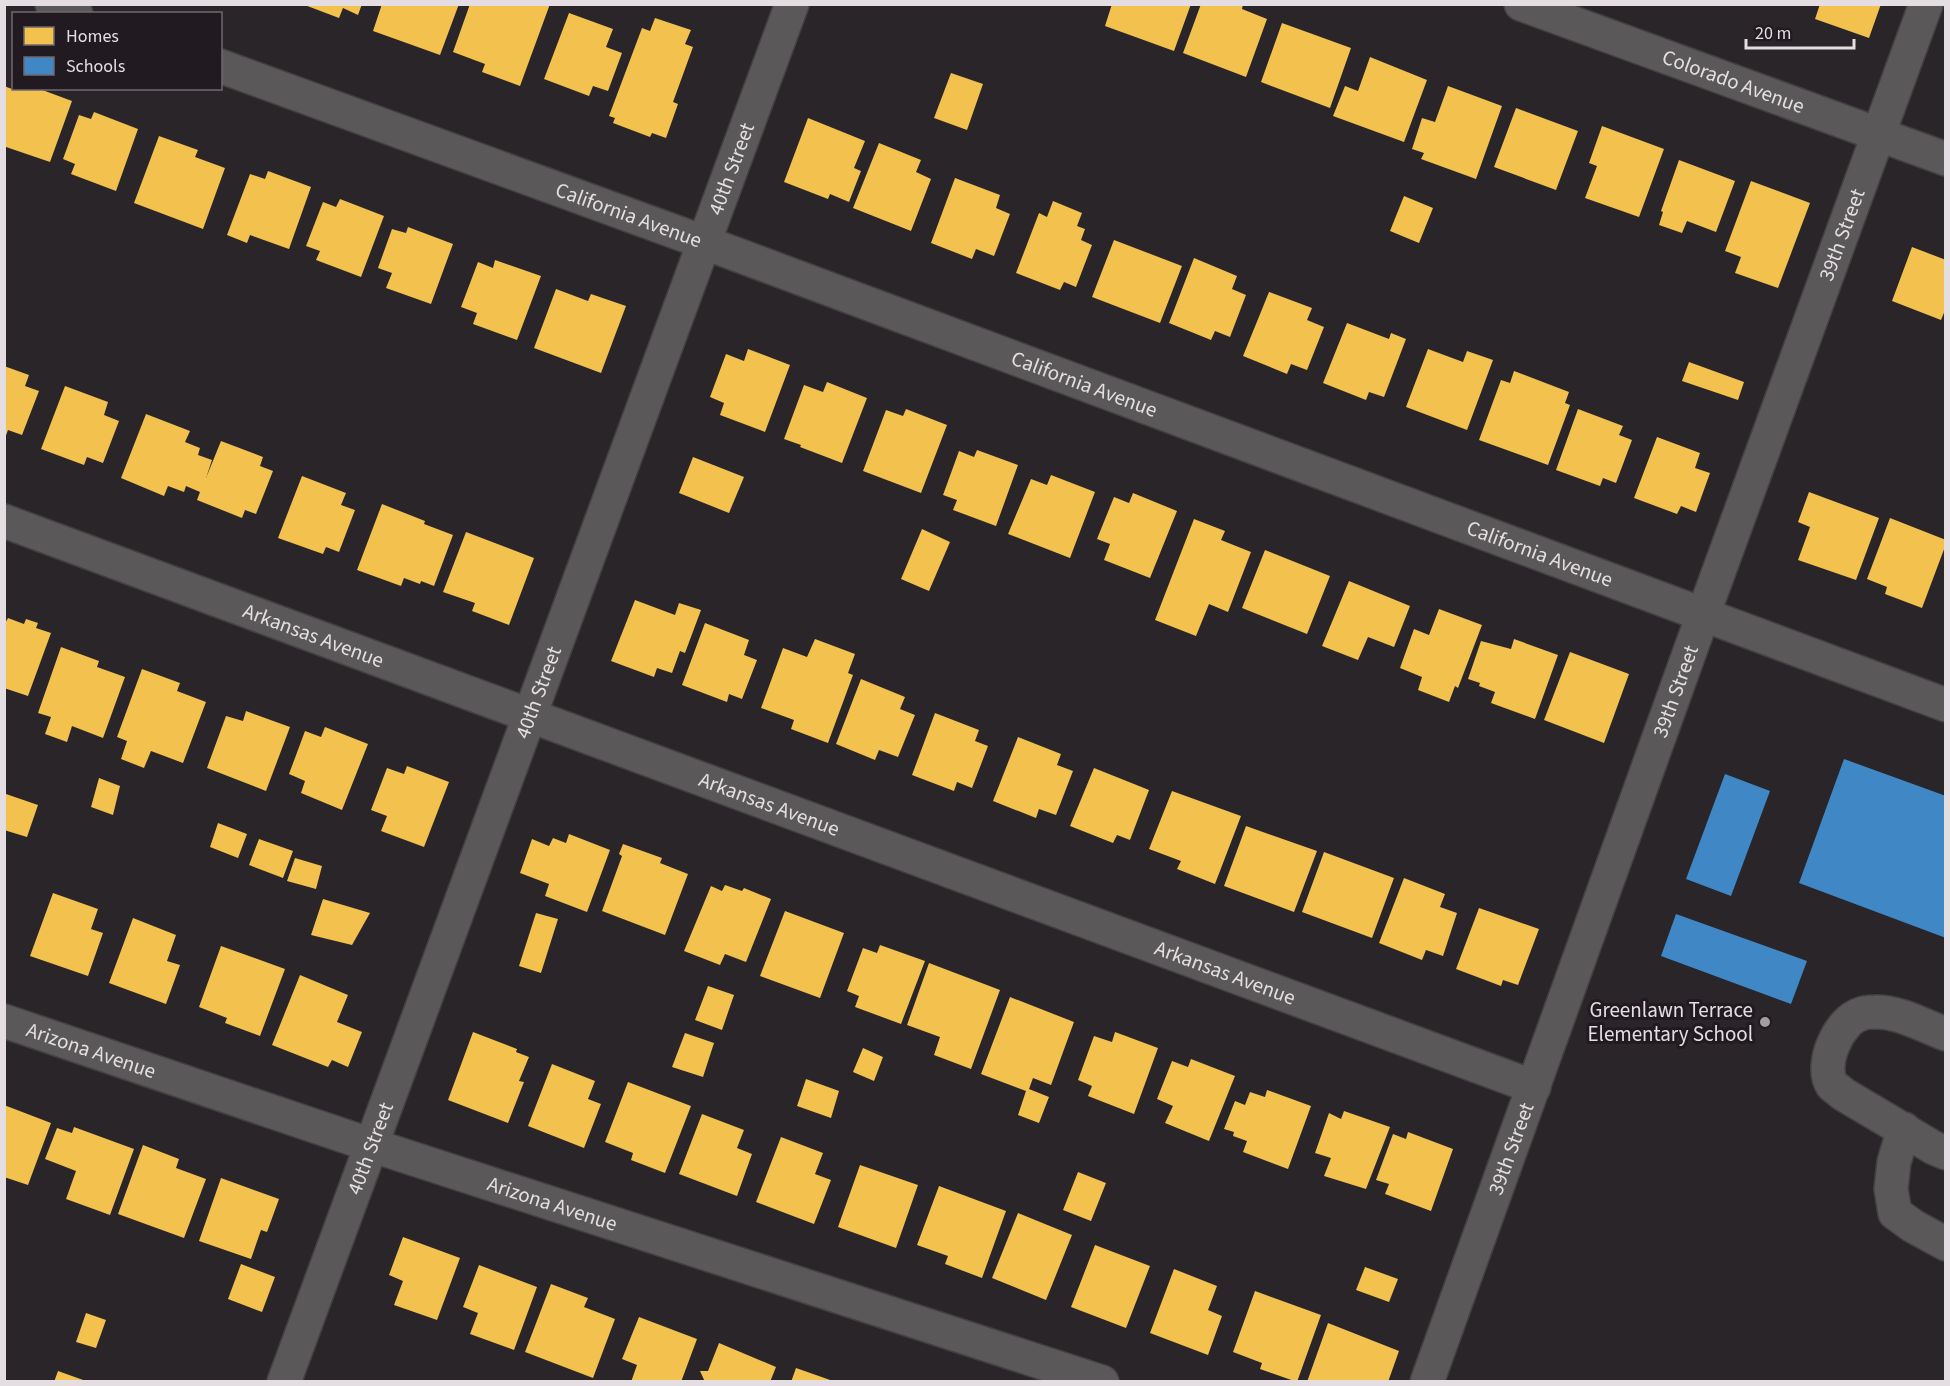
<svg xmlns="http://www.w3.org/2000/svg" width="1950" height="1386" font-family="'Source Sans 3',sans-serif">
<rect width="100%" height="100%" fill="#2a2529"/>
<!-- homes -->
<path fill="#f2c14e" d="M302 4H362L358 15 343 8 339 18Z
M382 4H459L440 55 373 31Z
M470 4H550L520 86 482 72 485 64 453 52Z
M1112 4H1191L1174 51 1105 26Z
M1201 4H1243L1242 9 1267 19 1246 77 1183 53Z
M1820 4H1881L1869 38 1815 19Z
M569 13 613 29 606 47 622 53 608 91 593 86 589 96 544 79Z
M655 18 691 30 685 44 693 47 673 102 678 104 666 138 652 133 650 137 613 123 615 118 609 116 642 28 650 31Z
M1282 23 1351 48 1330 108 1261 82Z
M1370 57 1427 80 1404 142 1333 116 1345 86 1358 91Z
M951 73 983 84 967 130 934 118Z
M4 86 12 89 37 88 72 101 50 162 6 147 4 151Z
M1448 86 1502 106 1476 179 1421 159 1424 153 1412 149 1422 118 1435 122Z
M1516 108 1578 131 1556 190 1494 167Z
M94 112 138 129 116 191 71 174 75 164 63 159 79 115 91 119Z
M808 118 865 141 854 168 861 171 849 202 830 194 828 199 784 182Z
M1602 126 1664 149 1639 217 1585 198 1597 166 1589 163Z
M159 136 198 150 195 157 225 168 203 229 134 203Z
M879 143 921 160 916 172 931 179 911 231 853 208Z
M1679 160 1735 181 1716 232 1687 221 1682 233 1659 225 1663 212 1661 211Z
M268 171 311 187 289 249 250 235 247 243 227 235 250 174 265 179Z
M955 178 1000 195 996 208 1010 214 994 256 976 249 972 259 931 243Z
M1751 181 1810 203 1778 288 1735 273 1741 257 1725 251Z
M1404 196 1433 208 1419 243 1390 231Z
M340 199 384 216 361 277 316 260 320 251 306 246 323 202 336 207Z
M1053 201 1082 213 1077 226 1085 229 1081 240 1092 245 1076 287 1064 282 1060 290 1016 273 1039 213 1047 217Z
M408 227 453 244 431 304 386 288 392 273 378 268 392 229 406 233Z
M1114 240 1182 266 1160 323 1092 297Z
M1912 247 1946 260V308L1941 320 1892 301Z
M1194 258 1237 276 1232 289 1246 295 1230 337 1215 331 1211 340 1169 323Z
M495 260 541 276 517 340 473 324 477 313 461 307 478 262 493 268Z
M556 289 588 301 591 294 626 306 601 373 534 348Z
M1269 292 1312 308 1307 320 1324 327 1307 370 1291 364 1287 374 1243 356Z
M1347 323 1389 339 1391 333 1406 339 1384 397 1369 392 1366 400 1323 383Z
M748 349 790 365 765 432 720 415 724 403 710 397 726 354 744 361Z
M1428 349 1463 362 1467 351 1493 360 1467 430 1406 407Z
M1689 362 1744 382 1738 400 1682 381Z
M4 366 29 375 25 386 39 391 22 435 8 430 5 438Z
M1514 371 1569 392 1565 403 1570 405 1548 465 1479 440 1501 380 1510 383Z
M827 382 867 398 842 463 800 447 801 445 784 439 804 385 823 392Z
M65 386 108 402 104 415 119 421 103 463 87 457 84 465 41 449Z
M906 409 947 425 921 493 863 471 886 410 903 416Z
M1578 409 1623 426 1619 435 1632 440 1616 483 1603 478 1600 486 1556 470Z
M146 414 190 431 185 442 200 448 198 455 212 460 206 478 221 441 263 457 260 466 273 471 256 514 245 510 242 518 197 500 200 492 186 486 184 492 168 486 164 496 121 478Z
M1657 437 1700 453 1695 468 1710 473 1696 512 1681 506 1677 514 1634 498Z
M977 450 1018 465 996 526 953 510 957 500 943 495 959 451 974 457Z
M693 457 744 477 729 513 679 493Z
M1051 475 1095 492 1070 558 1008 534 1031 479 1047 485Z
M302 476 346 493 341 505 355 510 339 552 326 547 323 554 278 538Z
M1809 492 1879 518 1856 580 1798 560 1810 527 1798 522Z
M1133 493 1177 511 1150 578 1104 560 1110 544 1097 539 1114 497 1129 503Z
M382 504 425 521 424 524 453 535 434 586 421 581 420 584 404 578 401 586 357 570Z
M1890 518 1946 540V544L1922 608 1885 594 1887 587 1867 579Z
M1194 519 1225 531 1221 540 1251 552 1228 612 1209 604 1196 636 1155 620Z
M922 529 950 542 929 591 901 579Z
M466 532 534 558 509 625 472 611 475 603 443 592Z
M1265 550 1330 576 1307 634 1242 608Z
M1349 581 1410 606 1394 647 1368 637 1358 660 1322 646Z
M635 600 675 615 679 603 701 610 685 653 680 651 672 673 657 668 654 677 611 661Z
M1439 609 1482 625 1458 688 1455 686 1449 702 1418 690 1422 677 1400 668 1414 629 1429 635Z
M8 618 24 624 26 619 38 623 36 628 51 633 28 696 4 688V625Z
M705 623 749 640 744 655 757 660 742 699 729 694 727 702 682 685Z
M815 639 855 654 848 673 853 675 828 743 791 729 794 720 761 708 783 648 807 657Z
M1514 639 1558 655 1535 719 1491 703 1495 692 1479 686 1480 683 1468 679 1481 641 1511 649Z
M61 647 99 661 97 667 125 677 103 738 72 726 67 742 45 734 51 717 38 713Z
M1570 652 1629 674 1604 743 1544 720Z
M142 669 180 683 177 691 206 702 183 763 151 751 144 768 121 759 127 741 117 737Z
M861 679 905 697 900 709 915 715 898 757 879 750 875 760 836 744Z
M246 711 290 727 266 791 207 768 226 716 243 721Z
M935 713 979 730 975 741 988 746 972 788 957 782 954 791 912 775Z
M325 727 368 744 342 810 301 793 305 781 289 774 305 731 321 737Z
M1018 737 1061 754 1057 765 1073 771 1056 815 1039 809 1036 818 993 801Z
M407 766 449 782 424 847 381 831 387 816 371 810 387 768 404 774Z
M1094 768 1149 790 1130 840 1117 835 1113 843 1070 826Z
M99 778 120 786 113 815 91 807Z
M1172 791 1241 816 1215 884 1177 869 1181 861 1149 849Z
M6 794 38 805 27 837 4 830Z
M218 823 247 834 238 858 210 847Z
M1246 826 1317 851 1294 912 1224 886Z
M569 834 610 850 587 912 545 896 549 884 520 873 532 839 549 846 553 838 566 843Z
M259 839 293 851 283 878 249 865Z
M623 844 662 858 660 863 688 874 665 935 602 911 622 856 619 854Z
M1324 852 1394 878 1372 938 1302 912Z
M295 858 322 866 316 889 287 881Z
M1404 878 1445 894 1440 907 1457 913 1443 956 1426 950 1422 960 1379 943Z
M725 885 742 891 744 888 771 899 746 962 725 954 720 965 684 951 711 886 722 891Z
M53 893 98 909 91 929 103 933 88 976 30 956Z
M323 899 370 913 352 945 311 935Z
M1479 908 1539 929 1518 985 1503 980 1501 986 1456 969Z
M785 911 844 933 820 998 760 976Z
M536 913 558 919 541 973 519 966Z
M133 918 176 935 167 961 180 965 166 1004 109 983Z
M880 945 925 961 901 1024 855 1007 859 996 847 991 863 948 877 953Z
M221 946 285 969 260 1036 225 1023 227 1018 199 1007Z
M929 963 1000 990 971 1069 934 1055 940 1037 907 1025Z
M300 975 348 995 337 1022 362 1032 348 1067 332 1060 328 1067 272 1045Z
M708 986 734 995 722 1030 695 1020Z
M1010 997 1074 1022 1051 1085 1033 1078 1029 1089 1049 1097 1039 1123 1018 1115 1026 1091 981 1074Z
M473 1032 517 1049 516 1052 529 1057 519 1081 524 1082 508 1123 448 1100Z
M1115 1032 1158 1048 1134 1114 1088 1096 1092 1086 1078 1080 1094 1036 1112 1042Z
M685 1033 714 1043 703 1077 672 1067Z
M863 1048 883 1057 874 1081 853 1072Z
M1191 1059 1235 1076 1209 1141 1165 1123 1173 1106 1157 1099 1172 1061 1188 1067Z
M552 1064 595 1081 588 1099 601 1104 584 1148 528 1126Z
M806 1079 839 1091 831 1118 797 1106Z
M628 1082 691 1106 665 1173 631 1160 633 1153 605 1142Z
M1267 1090 1311 1106 1288 1169 1243 1152 1247 1141 1233 1136 1234 1132 1224 1129 1235 1101 1245 1105 1250 1092 1265 1097Z
M4 1105 51 1123 28 1185 4 1177Z
M1344 1111 1390 1127 1366 1189 1324 1176 1331 1158 1315 1153 1329 1113 1341 1119Z
M702 1114 744 1130 737 1148 752 1154 737 1196 679 1174Z
M74 1127 134 1149 110 1215 66 1199 76 1171 45 1159 57 1128 72 1133Z
M1408 1132 1453 1149 1431 1211 1385 1194 1389 1184 1376 1180 1393 1134 1406 1139Z
M781 1137 823 1153 815 1174 831 1180 814 1224 756 1202Z
M143 1145 179 1159 176 1168 206 1179 184 1238 118 1214Z
M860 1165 918 1185 896 1248 838 1227Z
M1078 1172 1106 1183 1091 1221 1063 1210Z
M221 1178 279 1199 267 1232 261 1230 251 1259 199 1241Z
M939 1186 1006 1211 982 1278 945 1264 948 1256 917 1245Z
M1018 1213 1072 1235 1046 1300 992 1278Z
M403 1237 460 1258 437 1320 394 1305 403 1281 389 1275Z
M1095 1245 1150 1266 1126 1328 1071 1307Z
M241 1264 275 1277 262 1312 228 1299Z
M479 1265 537 1287 514 1350 470 1334 478 1313 463 1307Z
M1365 1267 1398 1279 1389 1302 1356 1290Z
M1174 1269 1217 1286 1208 1310 1222 1316 1208 1355 1150 1333Z
M551 1284 588 1298 584 1307 615 1319 593 1378 525 1352Z
M1255 1291 1321 1315 1297 1382 1260 1369 1262 1363 1233 1352Z
M86 1313 106 1320 96 1348 76 1342Z
M639 1317 697 1339 681 1382H631L637 1365 622 1359Z
M1328 1323 1399 1351 1388 1382H1307Z
M719 1343 776 1367 770 1382H705L700 1371H708Z
M796 1368 833 1381V1382H791Z
M58 1371 86 1381V1382H54Z"/>
<!-- schools -->
<path fill="#3f88c5" d="M1844 759 1946 796V938L1799 883Z
M1725 774 1770 791 1731 896 1686 879Z
M1676 914 1807 961 1791 1004 1661 956Z"/>
<g fill="none" stroke-linecap="round" stroke-linejoin="round">
<!-- minor casing -->
<g stroke="#434042" stroke-width="36">
<g id="minor">
<path d="M52 4 76 14"/>
<path id="s1" d="M1521 4 1946 159"/>
<path id="s2" d="M220 66 703 242 1946 705"/>
<path id="s3" d="M4 521 1534 1087"/>
<path id="s4" d="M4 1021 371 1145 1102 1382"/>
<path d="M1946 1034C1924 1026 1898 1011 1875 1012 1871 1012 1865 1012 1861 1014 1839 1020 1819 1065 1832 1085 1835 1088 1840 1091 1843 1094L1934 1148 1946 1153"/>
<path d="M1904 1129 1894 1162 1891 1189 1895 1213 1913 1226 1946 1244"/>
<path id="s5" d="M284 1382 792 4"/>
<path id="s6" d="M1427 1382 1703 615 1926 4"/>
</g>
</g>
<!-- minor -->
<use href="#minor" stroke="#5a5859" stroke-width="33"/>
</g>
<!-- markers -->
<circle fill="#a39da2" stroke="#221a21" stroke-width="2" cx="1765" cy="1022" r="6"/>
<g text-anchor="middle" dominant-baseline="central" stroke-width="6" stroke-linejoin="round" paint-order="stroke">
<!-- street labels -->
<g font-size="21" fill="#e4dee3" stroke="#221a21">
<text stroke="none"><textPath href="#s1" startOffset="226">Colorado Avenue</textPath></text>
<text stroke="none"><textPath href="#s5" startOffset="1293">40th Street</textPath></text>
<text stroke="none"><textPath href="#s2" startOffset="435">California Avenue</textPath></text>
<text stroke="none"><textPath href="#s6" startOffset="1220">39th Street</textPath></text>
<text stroke="none"><textPath href="#s2" startOffset="921">California Avenue</textPath></text>
<text stroke="none"><textPath href="#s2" startOffset="1407">California Avenue</textPath></text>
<text stroke="none"><textPath href="#s3" startOffset="330">Arkansas Avenue</textPath></text>
<text stroke="none"><textPath href="#s6" startOffset="734">39th Street</textPath></text>
<text stroke="none"><textPath href="#s5" startOffset="735">40th Street</textPath></text>
<text stroke="none"><textPath href="#s3" startOffset="816">Arkansas Avenue</textPath></text>
<text stroke="none"><textPath href="#s3" startOffset="1302">Arkansas Avenue</textPath></text>
<text stroke="none"><textPath href="#s4" startOffset="92">Arizona Avenue</textPath></text>
<text stroke="none"><textPath href="#s5" startOffset="249">40th Street</textPath></text>
<text stroke="none"><textPath href="#s6" startOffset="248">39th Street</textPath></text>
<text stroke="none"><textPath href="#s4" startOffset="578">Arizona Avenue</textPath></text>
</g>
<!-- poi labels -->
<g font-size="21" fill="#e4dee3" stroke="#221a21" text-anchor="end">
<text x="1753" y="1010">Greenlawn Terrace<tspan x="1753" dy="24">Elementary School</tspan></text>
</g>
</g>
<!-- border -->
<rect width="1950" height="1386" fill="none" stroke="#e4dee3" stroke-width="12"/>
<!-- legend -->
<rect x="12" y="12" width="210" height="78" fill="#221a21" stroke="#70686f" stroke-width="1.5"/>
<rect x="24" y="27" width="30" height="18" fill="#f2c14e" stroke="#70686f" stroke-width="1.5"/>
<text x="66" y="42" font-size="18" fill="#e4dee3">Homes</text>
<rect x="24" y="57" width="30" height="18" fill="#3f88c5" stroke="#70686f" stroke-width="1.5"/>
<text x="66" y="72" font-size="18" fill="#e4dee3">Schools</text>
<!-- scale -->
<path d="M1746 39v9h108v-9" fill="none" stroke="#e4dee3" stroke-width="3"/>
<text x="1755" y="39" font-size="18" fill="#e4dee3" stroke="#221a21" stroke-width="4.5" paint-order="stroke">20 m</text>
</svg>
